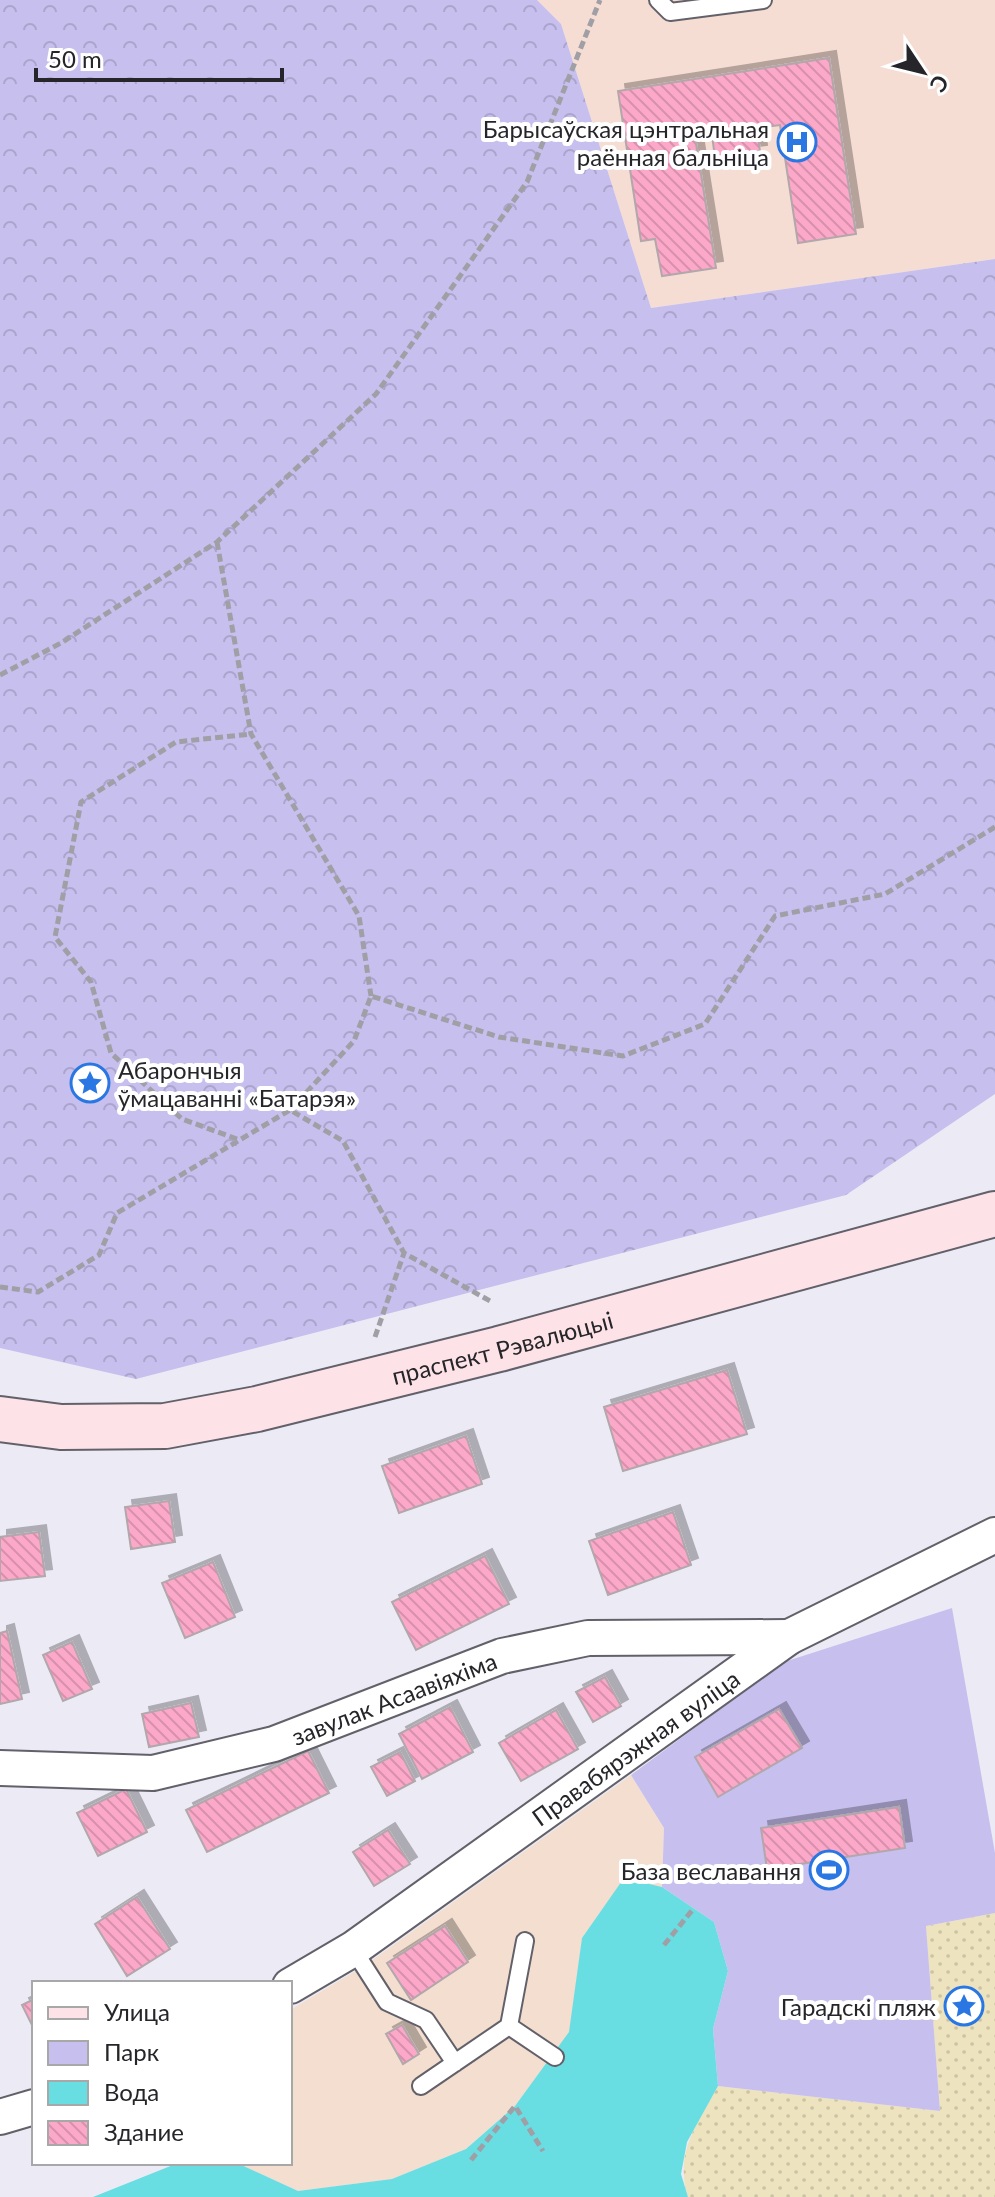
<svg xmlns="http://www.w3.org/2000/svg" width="995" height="2197" font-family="Lato,sans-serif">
<defs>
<pattern id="forest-crowns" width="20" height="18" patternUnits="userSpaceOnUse" patternTransform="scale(2)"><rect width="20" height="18" fill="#c7bfee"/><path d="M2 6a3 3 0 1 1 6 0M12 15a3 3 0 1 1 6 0" fill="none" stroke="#aba4cc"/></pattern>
<pattern id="sand-dots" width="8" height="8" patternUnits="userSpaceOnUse" patternTransform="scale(2)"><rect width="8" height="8" fill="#ede3be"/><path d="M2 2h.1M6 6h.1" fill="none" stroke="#cbc3a3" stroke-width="1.8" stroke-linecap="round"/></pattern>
<pattern id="building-back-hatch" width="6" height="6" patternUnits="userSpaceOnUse" patternTransform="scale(2)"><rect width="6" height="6" fill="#fca8c9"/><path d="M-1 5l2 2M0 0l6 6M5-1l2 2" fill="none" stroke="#d890ad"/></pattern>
<filter id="shadow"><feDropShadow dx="7" dy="-7" stdDeviation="0" flood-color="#0004"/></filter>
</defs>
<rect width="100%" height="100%" fill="#ecebf5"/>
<!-- commercial -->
<path fill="#f3ded0" d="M631 1775 664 1828 662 1887 624 1879 582 1938 570 2032 515 2106 466 2149 392 2179 298 2191 237 2163H290V2010L364 1966Z"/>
<!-- medical -->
<path fill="#f5ddd3" d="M537 0H995V259L651 308 561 24Z"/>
<!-- forest -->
<path fill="url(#forest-crowns)" d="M0 0H537L561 24 651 308 995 259V1094L846 1195 136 1379 0 1348Z"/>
<!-- sand -->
<path fill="url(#sand-dots)" d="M995 1913V2197H688C674 2152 697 2125 718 2086L940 2111 926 1926Z"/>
<!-- park -->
<path fill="#c7bfee" d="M952 1608 995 1853V1913L926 1926 940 2111 718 2086 713 2029 728 1971 714 1922 662 1887 664 1828 631 1775 784 1662Z"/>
<!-- water -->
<path fill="#68dde2" d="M624 1878 662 1887 714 1922 728 1971 713 2029 718 2086 687 2142 681 2174 688 2197H93L178 2163H237L298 2191 392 2179 466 2149 515 2106 569 2032 582 1938Z"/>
<!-- building -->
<path fill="url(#building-back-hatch)" stroke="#b2a7ab" stroke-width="2" filter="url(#shadow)" d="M829 58 856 234 798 243 780 125 757 128 760 152 715 158 712 135 695 137 716 268 662 276 655 239 641 241 618 91Z
M727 1370 747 1434 623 1471 604 1407Z
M466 1436 482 1484 399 1513 382 1466Z
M169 1501 175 1542 131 1549 125 1507Z
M673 1512 691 1565 608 1595 589 1541Z
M39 1532 45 1576 0 1581V1537Z
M485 1556 509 1604 416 1650 392 1602Z
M213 1562 235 1617 185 1638 162 1583Z
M7 1631 22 1699 0 1704V1633Z
M72 1642 92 1689 63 1701 43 1655Z
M605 1677 621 1706 593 1722 576 1692Z
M191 1703 199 1737 149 1747 142 1714Z
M450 1707 473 1752 422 1779 399 1734Z
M779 1709 802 1748 718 1797 695 1757Z
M556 1710 578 1749 521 1781 499 1743Z
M308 1751 329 1793 207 1852 186 1810Z
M400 1752 415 1781 387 1796 371 1767Z
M126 1789 147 1832 98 1856 77 1813Z
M899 1807 905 1848 767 1869 761 1828Z
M388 1830 410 1864 374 1886 353 1852Z
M137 1897 170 1949 127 1976 95 1924Z
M445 1926 468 1962 411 2000 387 1963Z
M34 1999V2029L22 2005Z
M402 2025 419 2054 403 2064 386 2034Z"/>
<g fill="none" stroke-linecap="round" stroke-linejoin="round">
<!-- lane casing -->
<g stroke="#62616a" stroke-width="20">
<path id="lane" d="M658 0 670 12 763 0
M353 1949 387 2002 426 2020 455 2063
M509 2026 555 2057
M421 2086 509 2026 525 1941"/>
</g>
<!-- street casing -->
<g stroke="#62616a" stroke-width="38">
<g id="street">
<path id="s1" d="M0 1768 153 1773 274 1744 502 1656 588 1638 789 1637"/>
<path id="s2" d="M290 1986 353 1949 789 1637 995 1535"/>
<path d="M0 2117 34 2107"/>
</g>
</g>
<!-- secondary casing -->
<g stroke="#62616a" stroke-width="48">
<g id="secondary">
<path id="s3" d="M0 1419 61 1427 165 1426 257 1409 499 1349 995 1214"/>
</g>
</g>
<!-- path -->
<path stroke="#a09fa6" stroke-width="5" stroke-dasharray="8 4" stroke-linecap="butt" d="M217 542 251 734 359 916 371 996
M0 675 61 643 217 542 376 394 527 182 600 0
M290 1110 354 1041 371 996 499 1037 623 1056 705 1024 775 916 885 894 995 827
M237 1139 182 1119 111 1053 91 982 55 937 81 802 176 742 251 734
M0 1287 38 1292 99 1255 117 1213 290 1110 343 1141 404 1253 490 1301
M375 1337 404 1253
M664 1945 694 1908
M471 2160 515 2106 543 2151"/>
<!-- lane -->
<use href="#lane" stroke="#fff" stroke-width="16"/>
<!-- street -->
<use href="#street" stroke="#fff" stroke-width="34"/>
<!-- secondary -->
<use href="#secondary" stroke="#fde3e8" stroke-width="44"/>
</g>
<!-- icons -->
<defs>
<g id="hospital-ring" transform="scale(2)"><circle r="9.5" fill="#fff" stroke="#2a77e3" stroke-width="1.5"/><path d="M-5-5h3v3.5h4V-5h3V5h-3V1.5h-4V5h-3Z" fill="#2a77e3"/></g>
<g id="sight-ring" transform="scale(2)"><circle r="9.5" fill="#fff" stroke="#2a77e3" stroke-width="1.5"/><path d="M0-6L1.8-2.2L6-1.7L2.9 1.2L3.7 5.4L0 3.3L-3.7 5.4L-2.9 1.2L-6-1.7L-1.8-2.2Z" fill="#2a77e3"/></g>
<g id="stadium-ring" transform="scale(2)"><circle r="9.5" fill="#fff" stroke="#2a77e3" stroke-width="1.5"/><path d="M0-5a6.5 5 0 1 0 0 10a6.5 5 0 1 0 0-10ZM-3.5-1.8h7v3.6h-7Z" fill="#2a77e3"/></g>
</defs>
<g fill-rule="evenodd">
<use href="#hospital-ring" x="797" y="142"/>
<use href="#sight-ring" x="90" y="1083"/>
<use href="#stadium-ring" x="829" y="1870"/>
<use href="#sight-ring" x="964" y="2006"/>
</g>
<g text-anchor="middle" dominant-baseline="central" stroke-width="8" stroke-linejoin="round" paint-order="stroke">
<!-- poi labels -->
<g font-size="24" fill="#262529" stroke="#fff" text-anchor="end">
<text x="769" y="128">Барысаўская цэнтральная<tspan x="769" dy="28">раённая бальніца</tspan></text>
<text x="118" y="1069" text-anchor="start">Абарончыя<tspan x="118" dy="28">ўмацаванні «Батарэя»</tspan></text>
<text x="801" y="1870">База веславання</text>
<text x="936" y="2006">Гарадскі пляж</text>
</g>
<!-- street labels -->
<g font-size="24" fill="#262529" stroke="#fff">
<text stroke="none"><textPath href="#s3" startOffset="512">праспект Рэвалюцыі</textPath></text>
<text stroke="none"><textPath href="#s1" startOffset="406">завулак Асаавіяхіма</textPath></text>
<text stroke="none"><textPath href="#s2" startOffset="420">Правабярэжная вуліца</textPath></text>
</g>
</g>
<!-- legend -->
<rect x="32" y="1981" width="260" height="184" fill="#ffffff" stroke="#a8a8a9" stroke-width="2"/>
<rect x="48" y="2007" width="40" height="12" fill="#fde3e8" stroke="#a8a8a9" stroke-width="2"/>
<text x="104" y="2021" font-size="24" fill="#262529">Улица</text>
<rect x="48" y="2041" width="40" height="24" fill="#c7bfee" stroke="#a8a8a9" stroke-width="2"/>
<text x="104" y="2061" font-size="24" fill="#262529">Парк</text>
<rect x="48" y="2081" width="40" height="24" fill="#68dde2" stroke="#a8a8a9" stroke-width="2"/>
<text x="104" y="2101" font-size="24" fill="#262529">Вода</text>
<rect x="48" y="2121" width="40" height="24" fill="url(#building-back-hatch)" stroke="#a8a8a9" stroke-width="2"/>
<text x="104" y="2141" font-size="24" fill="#262529">Здание</text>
<!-- north arrow -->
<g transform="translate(923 72) rotate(125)" stroke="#ffffff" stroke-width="6" paint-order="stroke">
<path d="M0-6L14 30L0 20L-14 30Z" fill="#262529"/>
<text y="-12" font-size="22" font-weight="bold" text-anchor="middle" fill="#262529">С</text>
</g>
<!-- scale -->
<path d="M36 68v12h246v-12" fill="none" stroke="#262529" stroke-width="4"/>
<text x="48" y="68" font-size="24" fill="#262529" stroke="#ffffff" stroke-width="6" paint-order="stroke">50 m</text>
</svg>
